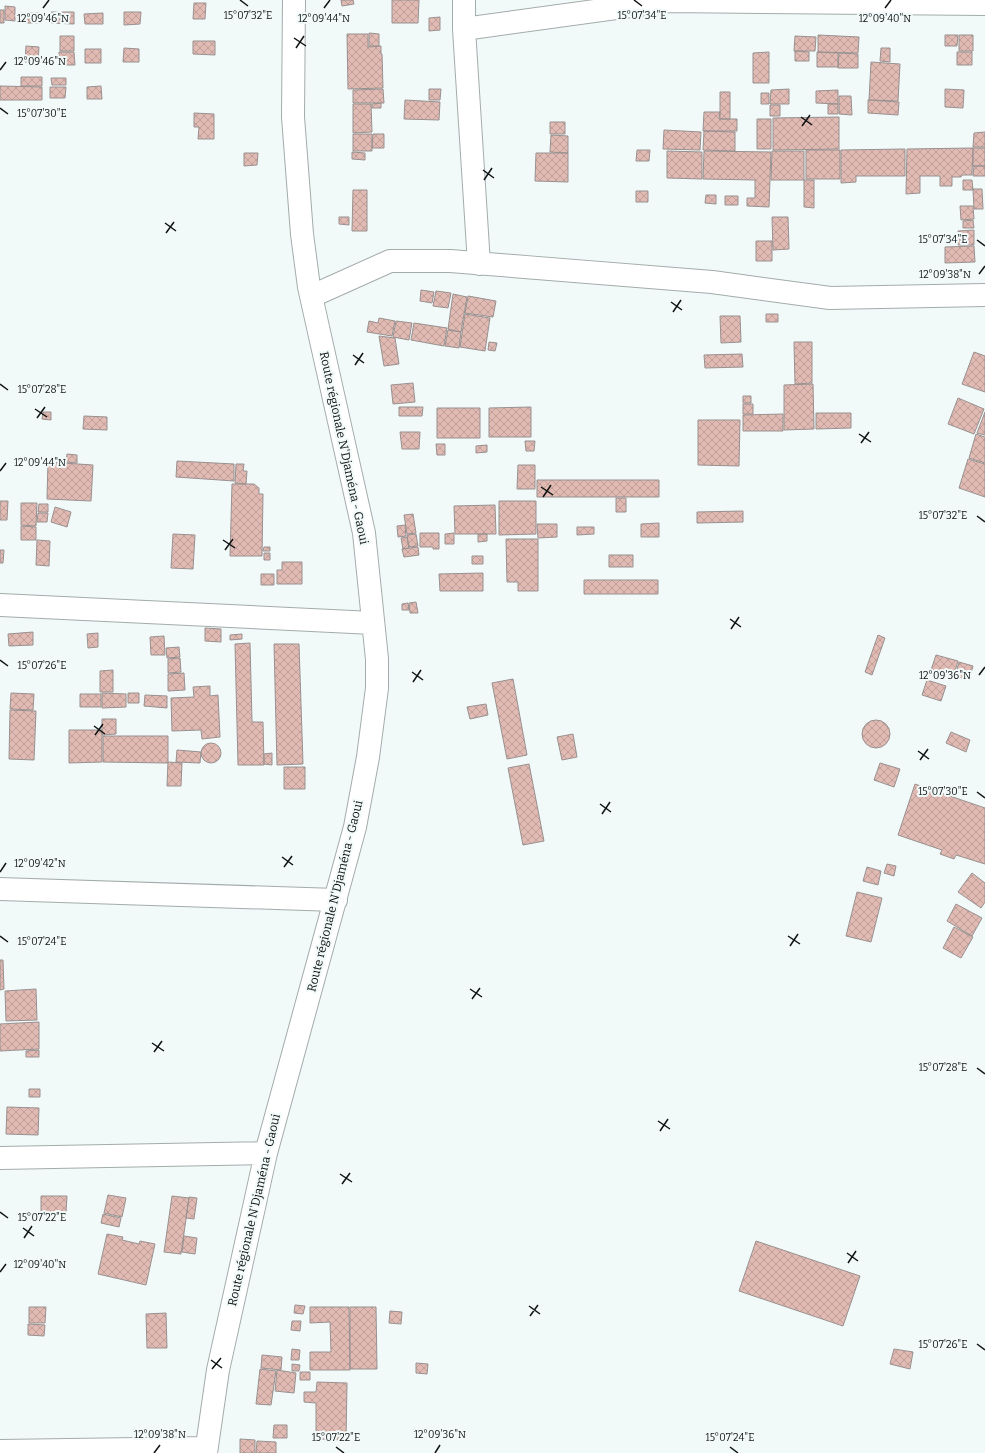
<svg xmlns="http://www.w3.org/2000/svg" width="985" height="1453" font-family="Bitter,serif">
<defs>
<pattern id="building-cross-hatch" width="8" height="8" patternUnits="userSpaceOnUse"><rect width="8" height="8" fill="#e1bab3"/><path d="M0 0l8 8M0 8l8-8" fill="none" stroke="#c09f99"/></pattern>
</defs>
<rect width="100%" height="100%" fill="#f1f9f9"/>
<!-- building -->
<path fill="url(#building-cross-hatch)" stroke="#989190" d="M341 0H353L354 4 342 6Z
M392 0H419L418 23H392Z
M194 3H206L205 19H193Z
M5 6 15 7V21L5 20Z
M0 10H4V23H0Z
M51 12H74V24L51 23Z
M124 12H141L140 24 124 25Z
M21 13H41V23H20Z
M103 13V24H85L84 14Z
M440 17V30L429 31V18Z
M369 33 379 34V46H369Z
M347 34H368V47L381 46V54H382L383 88 348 89Z
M818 35 859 37 858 53 818 52Z
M945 35H958L957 46H945Z
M959 35H973V51H959Z
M60 36H74V51H60Z
M795 36 816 37 815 51H794Z
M193 41H215V55L193 54Z
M26 46 39 47 38 62H25Z
M124 48 139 49V62H123Z
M881 48H890V62L880 61Z
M85 49H101V63H85Z
M795 51 809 52V61H795Z
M59 52H74L75 65H59Z
M769 52V83H753V53Z
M817 52 838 53V67H817Z
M957 52H972V65H957Z
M839 53 858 54V68H838Z
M871 62 900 64 898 101 869 100Z
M21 77H42V86H21Z
M51 78H66V85H52Z
M0 86 42 87V100H0Z
M101 86 102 99H87V87Z
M50 87H66L65 98H50Z
M383 89 384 103H353V90Z
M429 89H441L440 100H429Z
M789 89V104H770L771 90Z
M945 89 964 90 963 108 945 107Z
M838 90V104L816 103V91Z
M720 92H730V119H720Z
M761 93H769V104H761Z
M839 96H851L852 115 839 114Z
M405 100 440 102 439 120 404 119Z
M868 100 899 102 898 115 868 113Z
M381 103V108H372V104Z
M353 104H371L372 132 353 133Z
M828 104H838V114H828Z
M770 105H780V116H770Z
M704 112H720L719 119H737V131H703Z
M194 113 214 114V139H198L199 127H194Z
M839 117V149L773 150V118Z
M757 119H771V149H757Z
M550 122H565V134H550Z
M664 130 701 132 700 150 663 149Z
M704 131 735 132V151L703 150Z
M985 132V147H973L974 133Z
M353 134H372V151H353Z
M373 134H384V148H372Z
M551 135 568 136V153L550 152Z
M973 148 972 175H962L961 177H952V186H940V176H920V193L906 194 907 149Z
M973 148H985V166H973Z
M905 149V176H856V182L841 183V150Z
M637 150H650L649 161H636Z
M806 150H840V179H806Z
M667 151 702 152V179L667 178Z
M704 151 771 152 769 207 747 206V198H755V180L703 179Z
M772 151H804V180H771Z
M352 152 365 153V160L352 159Z
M244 153H258L257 165 244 166Z
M536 153H568V182L535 181Z
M974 166H985V176H973Z
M804 180H814V208L804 207Z
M963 180H972L973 190H963Z
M973 189H982L983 209H974Z
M353 190H367V231H352Z
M636 191H648V202H636Z
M706 195H716V204L705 203Z
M725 196H738V205H725Z
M960 206H973L974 219 961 220Z
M339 217H349V225L339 224Z
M772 217H788L789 249 773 250Z
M973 220 974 228H963V221Z
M974 230V245H958V231Z
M756 241H772V261H756Z
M974 246 975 262 945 263V247Z
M421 290 434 292 432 303 420 301Z
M436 291 451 293 448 308 433 306Z
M453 294 467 297 461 332 448 329Z
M468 296 496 301 493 317 465 313Z
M465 314 490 318 485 351 460 347Z
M766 314H778V322H766Z
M720 316H740L741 342 721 343Z
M379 318 395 321 392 336 367 332 369 321 378 323Z
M396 321 412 323 409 340 393 337Z
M414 323 447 328 444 346 411 340Z
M448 330 461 332 459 348 445 346Z
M379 336 395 338 399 364 384 366Z
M489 342 497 343 495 351 488 350Z
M794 342H812V383L795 384Z
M974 352 985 356V392L962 384Z
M742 354 743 367 705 368 704 355Z
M413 383 415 402 393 404 391 385Z
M813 384 814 429 784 430V385Z
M743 396H751V403H743Z
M958 398 984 409 974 434 948 424Z
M743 404H753V414H743Z
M399 407H423L422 416H399Z
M531 407V437H489V408Z
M437 408H480V438H437Z
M43 412H51V420L42 419Z
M985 412V435L977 433Z
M816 413H851V428L816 429Z
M783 414V431H743V415Z
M84 416 107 417V430L83 429Z
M698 420H740L739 466 698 465Z
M400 432H420L419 449H402Z
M976 434 985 437V463L969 458Z
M525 441H535L534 451H526Z
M436 444H445V455H437Z
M487 445V452L476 453V446Z
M67 454 77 455V463L66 462Z
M968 459 985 464V497L959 488Z
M177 461 234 464V481L176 477Z
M48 462 93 465 91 501 47 499Z
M236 464H244L243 471H247L246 484 235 483Z
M518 465H535V489H517Z
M537 480H659V497H537Z
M232 484H254L259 488V494H263L262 556H230Z
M616 498H626V512H616Z
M0 501H8L7 520H0Z
M499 501H536V534L499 535Z
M21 503H37L36 526 21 525Z
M39 504H48V512H38Z
M495 505 496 534H455L454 506Z
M55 507 71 512 67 527 51 522Z
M743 511V522L697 523V512Z
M38 513H48L47 522H37Z
M413 514 416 533 407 534 404 515Z
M659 523V537H641V524Z
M537 524H557V537L538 538Z
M405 525 406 536 398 537 397 526Z
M21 526 36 527V540H21Z
M577 527H594V534L577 535Z
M420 533H439V549H433V547H420Z
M454 533V544H445V534Z
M173 534 195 535 193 569 171 568Z
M416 534 418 546 409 547 407 535Z
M478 534H487V541L478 542Z
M407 537 409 548 403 549 401 538Z
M506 539H538V591H518V582H507Z
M37 540 50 541 49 566 36 565Z
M264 547H270V551H263Z
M418 547 419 555 404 557 402 549Z
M0 550H4L3 563H0Z
M264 553H270V560H264Z
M609 555H633V567H609Z
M472 556H483V564H472Z
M282 562H302V584H277V570H282Z
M483 573V591H440L439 574Z
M261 574H274V585H261Z
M584 580H658V594H584Z
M416 602 418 613H410L409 603Z
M408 603 409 610H402V604Z
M205 628 221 629V642L205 641Z
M33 632V645L9 646 8 634Z
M98 633V647L88 648 87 634Z
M242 634V639L230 640V635Z
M878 635 885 638 872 675 865 672Z
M164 636 165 655H151L150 637Z
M250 643 252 722H263L264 765H238L235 644Z
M274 644H299L303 764 277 765Z
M179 647 180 657 167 658 166 648Z
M936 655 958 661 954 674 943 670 942 673 931 670Z
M180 658 181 672 168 673V659Z
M959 662 973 666 969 680 955 676Z
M113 670V692H100V671Z
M184 673 185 690 168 691V674Z
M513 679 527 755 507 759 492 683Z
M927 680 946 686 941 701 922 695Z
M210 686V696L218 695 220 737 202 739 201 730 172 731 171 698 194 697 193 687Z
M11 693 34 694 33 710 10 709Z
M102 693 126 694V707L102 708Z
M128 693H139V703H128Z
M80 694H101V707H80Z
M145 695 167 696V708L144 706Z
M486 704 488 715 470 719 467 707Z
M10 710 36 711 34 760 9 759Z
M102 719H116V734L102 735Z
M862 734a14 14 0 1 1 28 0a14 14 0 1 1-28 0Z
M69 730H102V762L69 763Z
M951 732 970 740 966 752 946 743Z
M573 734 577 757 562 760 557 737Z
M103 736H168V763L103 762Z
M201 753a10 10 0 1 1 20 0a10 10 0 1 1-20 0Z
M177 750 201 752 200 763 176 762Z
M272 753V765L264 764V754Z
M168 762 182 763 181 786H167Z
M880 763 900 769 894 787 874 780Z
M529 764 544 841 523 845 508 768Z
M284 767H305V789H284Z
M915 784 985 808V864L956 855 954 859 940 854 942 850 898 835Z
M887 864 896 866 894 876 884 873Z
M867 867 881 871 878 885 863 881Z
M972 873 985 883V902L981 908 958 892Z
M857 892 882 898 871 942 846 936Z
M956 904 982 918 972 936 947 921Z
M954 927 973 937 961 958 943 948Z
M0 960H3L4 989 0 990Z
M36 989 37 1020 6 1021 5 991Z
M39 1022V1049L0 1051V1024Z
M39 1050V1057H26V1051Z
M29 1089H40V1097H29Z
M7 1107 39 1108 38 1135 6 1134Z
M108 1195 126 1198 122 1217 104 1213Z
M41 1196H67L66 1213 41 1212Z
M172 1196 189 1198 181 1254 164 1252Z
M189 1197 197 1198 194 1219 186 1218Z
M103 1214 121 1218 119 1227 101 1223Z
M107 1234 123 1237 122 1240 139 1244 140 1241 155 1244 146 1285 98 1274Z
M184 1236 197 1238 195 1254 182 1252Z
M756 1241 860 1276 843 1326 739 1291Z
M295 1305 305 1306 303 1314 294 1313Z
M29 1307H46L45 1323H29Z
M310 1307H349L350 1370H310V1352H331L330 1322 310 1323Z
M350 1307H376L377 1369H350Z
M390 1311 402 1312 401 1324 389 1323Z
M166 1313 167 1348H147L146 1314Z
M292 1321H301L300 1331 291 1330Z
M28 1324 45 1325 44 1336 28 1335Z
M292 1349 300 1350 299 1360H291Z
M894 1349 913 1352 910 1369 890 1364Z
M262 1355 282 1357 281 1370 261 1368Z
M416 1363 428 1364 427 1374 416 1373Z
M292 1364 300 1365 299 1371H292Z
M260 1369 276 1371 271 1405 256 1404Z
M277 1370 296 1373 294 1393 275 1391Z
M300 1372H310V1380H300Z
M317 1382 347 1383 346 1440 316 1439V1403L304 1402V1392H316Z
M274 1425H287V1438H273Z
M240 1439 255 1440V1453H240Z
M257 1441 276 1442V1453H256Z"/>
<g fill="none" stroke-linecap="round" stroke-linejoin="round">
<!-- minor casing -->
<g stroke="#a4abab" stroke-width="24">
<path id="minor" d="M464 0V29L479 264
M464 29 667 1 985 4
M312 296 390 261H450L712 282 830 298 985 295
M0 605 373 623
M0 889 336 900
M0 1158 266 1153
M0 1451 206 1448
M206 1453 218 1370 266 1153 355 827 368 757 377 688V659L364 533 309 287 302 234 293 117 294 0"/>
</g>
<!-- minor -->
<use href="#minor" stroke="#fff" stroke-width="22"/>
</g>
<!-- ticks -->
<path fill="none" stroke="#101313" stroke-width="1.5" d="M240 0 248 6M634 0 642 6M43 8 49 0M324 8 330 0M885 8 891 0M294 38 306 46M296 48 304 36M0 70 6 62M0 108 8 114M801 117 812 125M802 126 810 115M483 170 494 178M484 180 492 168M165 223 176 231M166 233 174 222M977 240 985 246M979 274 985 266M671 302 682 310M673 312 681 300M353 355 364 363M355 365 363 353M0 384 8 390M35 409 47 417M37 418 45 407M859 434 871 442M861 443 869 432M0 471 6 463M541 487 553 495M543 497 551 485M977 516 985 522M223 540 235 548M225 550 233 539M730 619 741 627M731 629 739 617M0 660 8 666M412 672 423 680M979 675 985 667M413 682 421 670M94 726 105 734M95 735 103 724M918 751 929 759M920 760 928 749M977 792 985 798M600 804 611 812M602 814 610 802M282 857 293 865M284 867 292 856M0 872 6 863M0 936 8 942M788 936 800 944M790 946 798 934M470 989 482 997M472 999 480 988M152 1043 164 1051M154 1052 162 1041M977 1068 985 1074M658 1121 670 1129M660 1131 668 1119M340 1174 352 1182M342 1184 350 1173M0 1212 8 1218M23 1228 34 1236M24 1238 32 1226M847 1253 858 1261M848 1263 856 1251M0 1272 6 1264M529 1306 540 1314M530 1316 538 1305M977 1344 985 1350M211 1360 222 1368M212 1369 221 1358M336 1447 344 1453M730 1447 738 1453M154 1453 160 1445M435 1453 440 1445"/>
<g text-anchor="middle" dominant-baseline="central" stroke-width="4" stroke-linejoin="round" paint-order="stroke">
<!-- street labels -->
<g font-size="12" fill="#101313" stroke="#f1f9f9">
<text transform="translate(344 448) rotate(78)">Route régionale N'Djaména - Gaoui</text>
<text transform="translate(335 896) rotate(-76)">Route régionale N'Djaména - Gaoui</text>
<text transform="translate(254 1210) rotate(-77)">Route régionale N'Djaména - Gaoui</text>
</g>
</g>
<g font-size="10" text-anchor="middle" fill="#101313" stroke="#f1f9f9" stroke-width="4" stroke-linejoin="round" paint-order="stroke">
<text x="642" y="19">15°07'34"E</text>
<text x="248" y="19">15°07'32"E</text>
<text x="43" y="22">12°09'46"N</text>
<text x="324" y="22">12°09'44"N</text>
<text x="885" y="22">12°09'40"N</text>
<text x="40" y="65">12°09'46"N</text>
<text x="42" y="117">15°07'30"E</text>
<text x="943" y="243">15°07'34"E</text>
<text x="945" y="278">12°09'38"N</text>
<text x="42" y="393">15°07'28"E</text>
<text x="40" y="466">12°09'44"N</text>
<text x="943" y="519">15°07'32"E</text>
<text x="42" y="669">15°07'26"E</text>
<text x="945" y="679">12°09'36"N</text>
<text x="943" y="795">15°07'30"E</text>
<text x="40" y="867">12°09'42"N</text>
<text x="42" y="945">15°07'24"E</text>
<text x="943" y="1071">15°07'28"E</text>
<text x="42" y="1221">15°07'22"E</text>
<text x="40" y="1268">12°09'40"N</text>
<text x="943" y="1348">15°07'26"E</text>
<text x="160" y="1438">12°09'38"N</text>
<text x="440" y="1438">12°09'36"N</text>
<text x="336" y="1441">15°07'22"E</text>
<text x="730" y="1441">15°07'24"E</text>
</g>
</svg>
